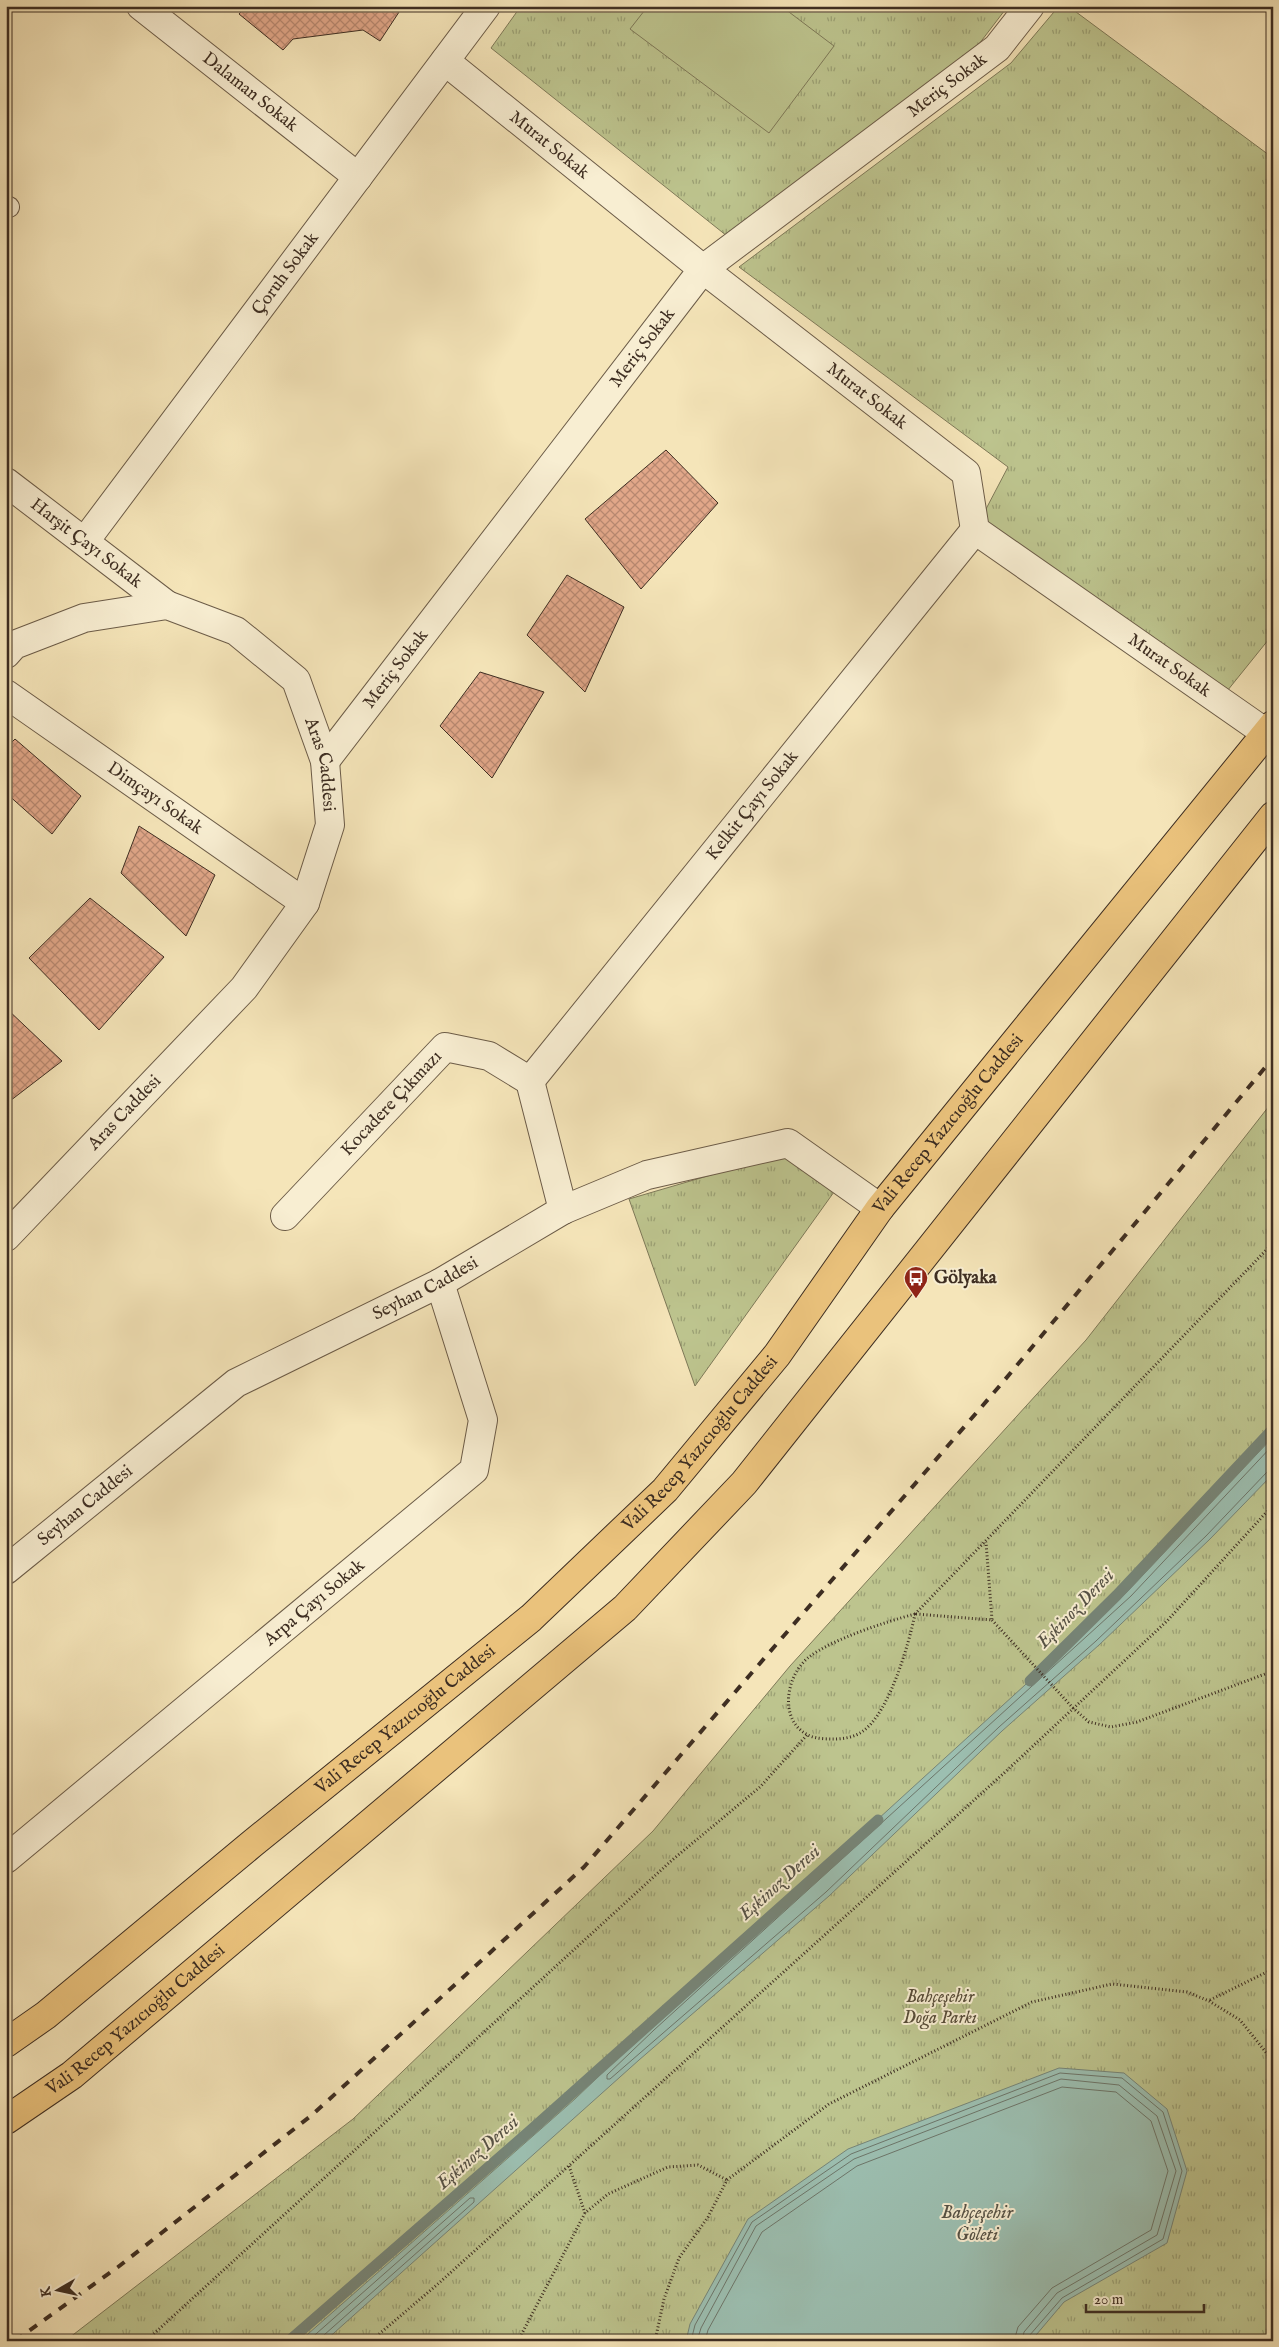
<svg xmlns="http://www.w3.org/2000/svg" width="1279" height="2347" font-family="'IM FELL English',serif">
<defs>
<pattern id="grass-tufts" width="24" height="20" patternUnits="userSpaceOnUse" patternTransform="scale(1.25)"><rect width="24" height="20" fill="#bdc48e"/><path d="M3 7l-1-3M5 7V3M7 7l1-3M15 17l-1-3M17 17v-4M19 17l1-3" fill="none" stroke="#9ba074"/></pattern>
<pattern id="building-cross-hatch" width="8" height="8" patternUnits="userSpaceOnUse" patternTransform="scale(1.25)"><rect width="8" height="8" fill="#e1a789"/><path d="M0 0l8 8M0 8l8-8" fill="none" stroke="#b88870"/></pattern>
</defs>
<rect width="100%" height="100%" fill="#f5e5b9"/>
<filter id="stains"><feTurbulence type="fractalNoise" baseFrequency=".004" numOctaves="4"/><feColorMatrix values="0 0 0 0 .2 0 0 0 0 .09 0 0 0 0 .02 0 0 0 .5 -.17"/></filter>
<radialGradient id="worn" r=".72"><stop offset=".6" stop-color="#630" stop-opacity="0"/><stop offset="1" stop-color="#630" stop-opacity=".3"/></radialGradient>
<!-- grass -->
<path fill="url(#grass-tufts)" stroke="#7e7958" d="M521 6H1008L979 44 727 236 491 48Z
M1059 6H1068L1273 158V634L1215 706 975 530 1008 467 739 267 1011 63Z
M1273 1101V2341H65L353 2119 653 1831 790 1666 1086 1340Z
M786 1153 839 1185 695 1386 629 1199Z"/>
<!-- pitch -->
<path fill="#bdc48e" stroke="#7e7958" d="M648 6H781L834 46 769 133 630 29Z"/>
<!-- water -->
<path fill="#9cbfb1" stroke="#768578" d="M1273 1437V1474L1210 1539 1099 1645 1002 1731 829 1896 639 2060 325 2341H300L575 2099 650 2027 1127 1592Z
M1059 2068 1124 2073 1167 2109 1187 2171 1167 2243 1064 2302 1031 2341H686L690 2324 748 2219 848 2149Z"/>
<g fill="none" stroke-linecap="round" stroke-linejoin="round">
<!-- shore -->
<path stroke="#6d766a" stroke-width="1" d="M1273 1445 1131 1596 654 2030 607 2075V2079H610L826 1892 999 1727 1096 1641 1206 1536 1267 1472 1273 1471
M308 2341 470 2198H474V2202L324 2335 322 2341
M691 2341 695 2325 752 2222 851 2154 1060 2073 1122 2078 1163 2112 1182 2171 1163 2239 1062 2298 1029 2336 1028 2341
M697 2341 701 2328 756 2226 854 2159 1061 2079 1119 2085 1157 2116 1176 2171 1157 2235 1057 2293 1024 2332 1022 2341
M705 2341 708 2330 762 2232 857 2166 1062 2087 1116 2092 1151 2121 1168 2171 1151 2230 1052 2288 1018 2327 1014 2341"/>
<!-- stream -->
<path stroke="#768578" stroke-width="11" d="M1030 1681 1117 1595 1273 1429
M289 2341 531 2130 878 1820"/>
</g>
<!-- building -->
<path fill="url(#building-cross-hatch)" stroke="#3e2e22" d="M246 6H403L380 41 363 30 293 39 283 50 239 14Z
M666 450 718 503 641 589 585 519Z
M567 575 624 607 585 692 527 635Z
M480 672 544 692 492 778 440 726Z
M15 739 81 796 52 834 6 793V748Z
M139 826 215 875 186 936 121 873Z
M90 898 164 957 99 1030 29 958Z
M6 1008 62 1061 6 1104Z"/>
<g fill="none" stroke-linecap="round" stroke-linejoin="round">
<!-- lane casing -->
<g stroke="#6c5c48" stroke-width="22">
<path id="lane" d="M6 206 9 207"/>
</g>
<!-- street casing -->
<g stroke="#6c5c48" stroke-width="30">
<g id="street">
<path id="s1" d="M141 6 358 177"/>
<path id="s2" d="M445 61 703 269 966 473 975 530 1266 733"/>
<path id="s3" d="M6 482 167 605"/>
<path id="s4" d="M85 541 486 6"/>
<path id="s5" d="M6 654 14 645 84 618 167 605 236 631 296 680 325 761 330 825 305 903 244 988 6 1237"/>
<path id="s6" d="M6 694 305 903"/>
<path id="s7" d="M325 761 703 269 997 48 1030 6"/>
<path id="s8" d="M530 1081 975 530"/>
<path id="s9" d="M285 1216 445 1047 489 1056 530 1081 563 1210"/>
<path id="s10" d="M6 1570 236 1383 440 1283 563 1210 647 1175 788 1143 880 1208"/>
<path id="s11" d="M6 1859 474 1470 483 1420 440 1283"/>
</g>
</g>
<!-- primary casing -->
<g stroke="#3e2e22" stroke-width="30">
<g id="primary">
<path id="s12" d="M6 2043 46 2015 253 1843 531 1618 665 1490 777 1355 880 1208 1273 725"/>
<path id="s13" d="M6 2120 72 2075 625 1608 744 1483 1273 816"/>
</g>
</g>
<!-- path -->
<path stroke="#3e2e22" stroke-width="3" stroke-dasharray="1 2.5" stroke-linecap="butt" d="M915 1614 1273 1243
M915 1614C909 1644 889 1713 863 1731 855 1737 844 1739 834 1739 826 1739 816 1739 808 1735 778 1720 786 1675 809 1657 833 1639 885 1622 915 1614Z
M916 1614 992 1620 986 1542
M992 1620 1073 1708 1089 1722 1111 1727 1137 1722 1273 1671
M1210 2000 1273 1969
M569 2166 585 2213
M1273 2240 1270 2257 1273 2263
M146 2341 671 1861 760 1787 807 1735
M371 2341 439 2283 1003 1774 1167 1621 1273 1505
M518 2341 585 2213 608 2194 668 2167 698 2165 727 2180
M655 2341 664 2299 679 2258 708 2217 727 2180 829 2104 1032 2002 1112 1984 1187 1992 1209 2001 1240 2020 1273 2061"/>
<!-- lane -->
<use href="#lane" stroke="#f8eed2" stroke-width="20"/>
<!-- street -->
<use href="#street" stroke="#f8eed2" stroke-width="28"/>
<!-- primary -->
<use href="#primary" stroke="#eac27c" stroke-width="28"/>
<!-- rail -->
<path stroke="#3e2e22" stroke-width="4" stroke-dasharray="9 9" stroke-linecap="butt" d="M15 2341 118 2267 312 2115 584 1867 1003 1382 1273 1058"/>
</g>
<!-- icons -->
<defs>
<g id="bus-pin" transform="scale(1.25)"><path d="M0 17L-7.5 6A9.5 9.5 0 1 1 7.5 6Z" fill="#8f2418" stroke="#f8eed2"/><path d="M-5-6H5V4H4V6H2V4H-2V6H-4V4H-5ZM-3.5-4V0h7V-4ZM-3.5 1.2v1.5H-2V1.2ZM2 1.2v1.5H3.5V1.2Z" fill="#fff"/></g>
</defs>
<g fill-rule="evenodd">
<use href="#bus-pin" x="916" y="1278"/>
</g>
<g text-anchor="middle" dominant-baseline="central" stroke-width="4" stroke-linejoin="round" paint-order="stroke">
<!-- street labels -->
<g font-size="18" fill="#3e2e22" stroke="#f8eed2">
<text stroke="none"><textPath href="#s7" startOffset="926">Meriç Sokak</textPath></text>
<text stroke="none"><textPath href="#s1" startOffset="139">Dalaman Sokak</textPath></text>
<text stroke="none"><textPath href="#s2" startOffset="134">Murat Sokak</textPath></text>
<text stroke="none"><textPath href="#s4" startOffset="334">Çoruh Sokak</textPath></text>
<text stroke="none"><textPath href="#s7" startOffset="521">Meriç Sokak</textPath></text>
<text stroke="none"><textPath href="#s2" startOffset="539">Murat Sokak</textPath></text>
<text stroke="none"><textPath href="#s3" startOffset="101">Harşit Çayı Sokak</textPath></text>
<text stroke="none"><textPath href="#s2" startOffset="959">Murat Sokak</textPath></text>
<text stroke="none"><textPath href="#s7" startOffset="116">Meriç Sokak</textPath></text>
<text stroke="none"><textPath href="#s5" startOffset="411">Aras Caddesi</textPath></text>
<text stroke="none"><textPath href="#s6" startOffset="182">Dimçayı Sokak</textPath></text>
<text stroke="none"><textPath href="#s8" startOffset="354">Kelkit Çayı Sokak</textPath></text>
<text stroke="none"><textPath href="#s9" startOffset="155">Kocadere Çıkmazı</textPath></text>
<text transform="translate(125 1113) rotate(-46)">Aras Caddesi</text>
<text stroke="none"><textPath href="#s12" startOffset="1324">Vali Recep Yazıcıoğlu Caddesi</textPath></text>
<text stroke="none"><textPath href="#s10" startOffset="508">Seyhan Caddesi</textPath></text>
<text stroke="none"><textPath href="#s12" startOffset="919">Vali Recep Yazıcıoğlu Caddesi</textPath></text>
<text stroke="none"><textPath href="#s10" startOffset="102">Seyhan Caddesi</textPath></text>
<text stroke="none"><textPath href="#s11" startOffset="401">Arpa Çayı Sokak</textPath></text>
<text stroke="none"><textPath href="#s12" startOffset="514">Vali Recep Yazıcıoğlu Caddesi</textPath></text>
<text stroke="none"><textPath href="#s13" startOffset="164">Vali Recep Yazıcıoğlu Caddesi</textPath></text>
</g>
<!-- poi labels -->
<g font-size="18" font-weight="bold" fill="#3e2e22" stroke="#f8eed2" text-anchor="start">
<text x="934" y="1278">Gölyaka</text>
</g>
<!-- park labels -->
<g font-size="18" font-style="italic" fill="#574c38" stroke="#f8eed2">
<text x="940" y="1997">Bahçeşehir<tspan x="940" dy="21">Doğa Parkı</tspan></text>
</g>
<!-- water labels -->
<g font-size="19" font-style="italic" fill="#565246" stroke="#f8eed2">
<text transform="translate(1076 1609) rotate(-46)">Eşkinoz Deresi</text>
<text transform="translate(780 1883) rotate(-42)">Eşkinoz Deresi</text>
<text transform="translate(478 2153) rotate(-41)">Eşkinoz Deresi</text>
<text x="977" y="2213">Bahçeşehir<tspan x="977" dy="22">Göleti</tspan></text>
</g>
</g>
<!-- margin -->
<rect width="1279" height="2347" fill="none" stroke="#f5e5b9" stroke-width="25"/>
<rect x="8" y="8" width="1264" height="2332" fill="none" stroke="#3e2e22" stroke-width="2.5"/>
<rect x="12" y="12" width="1254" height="2322" fill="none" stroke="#3e2e22"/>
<!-- north arrow -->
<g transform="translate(58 2290) rotate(261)" stroke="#f8eed2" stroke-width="4" paint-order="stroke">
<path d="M0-4L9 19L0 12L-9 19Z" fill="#3e2e22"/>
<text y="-8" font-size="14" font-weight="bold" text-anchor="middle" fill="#3e2e22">K</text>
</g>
<!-- scale -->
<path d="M1086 2304v8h118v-8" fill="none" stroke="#3e2e22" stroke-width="2.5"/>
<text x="1094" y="2304" font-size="15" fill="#3e2e22" stroke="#f8eed2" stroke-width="4" paint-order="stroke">20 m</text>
<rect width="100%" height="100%" filter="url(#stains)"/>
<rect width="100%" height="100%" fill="url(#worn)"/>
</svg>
